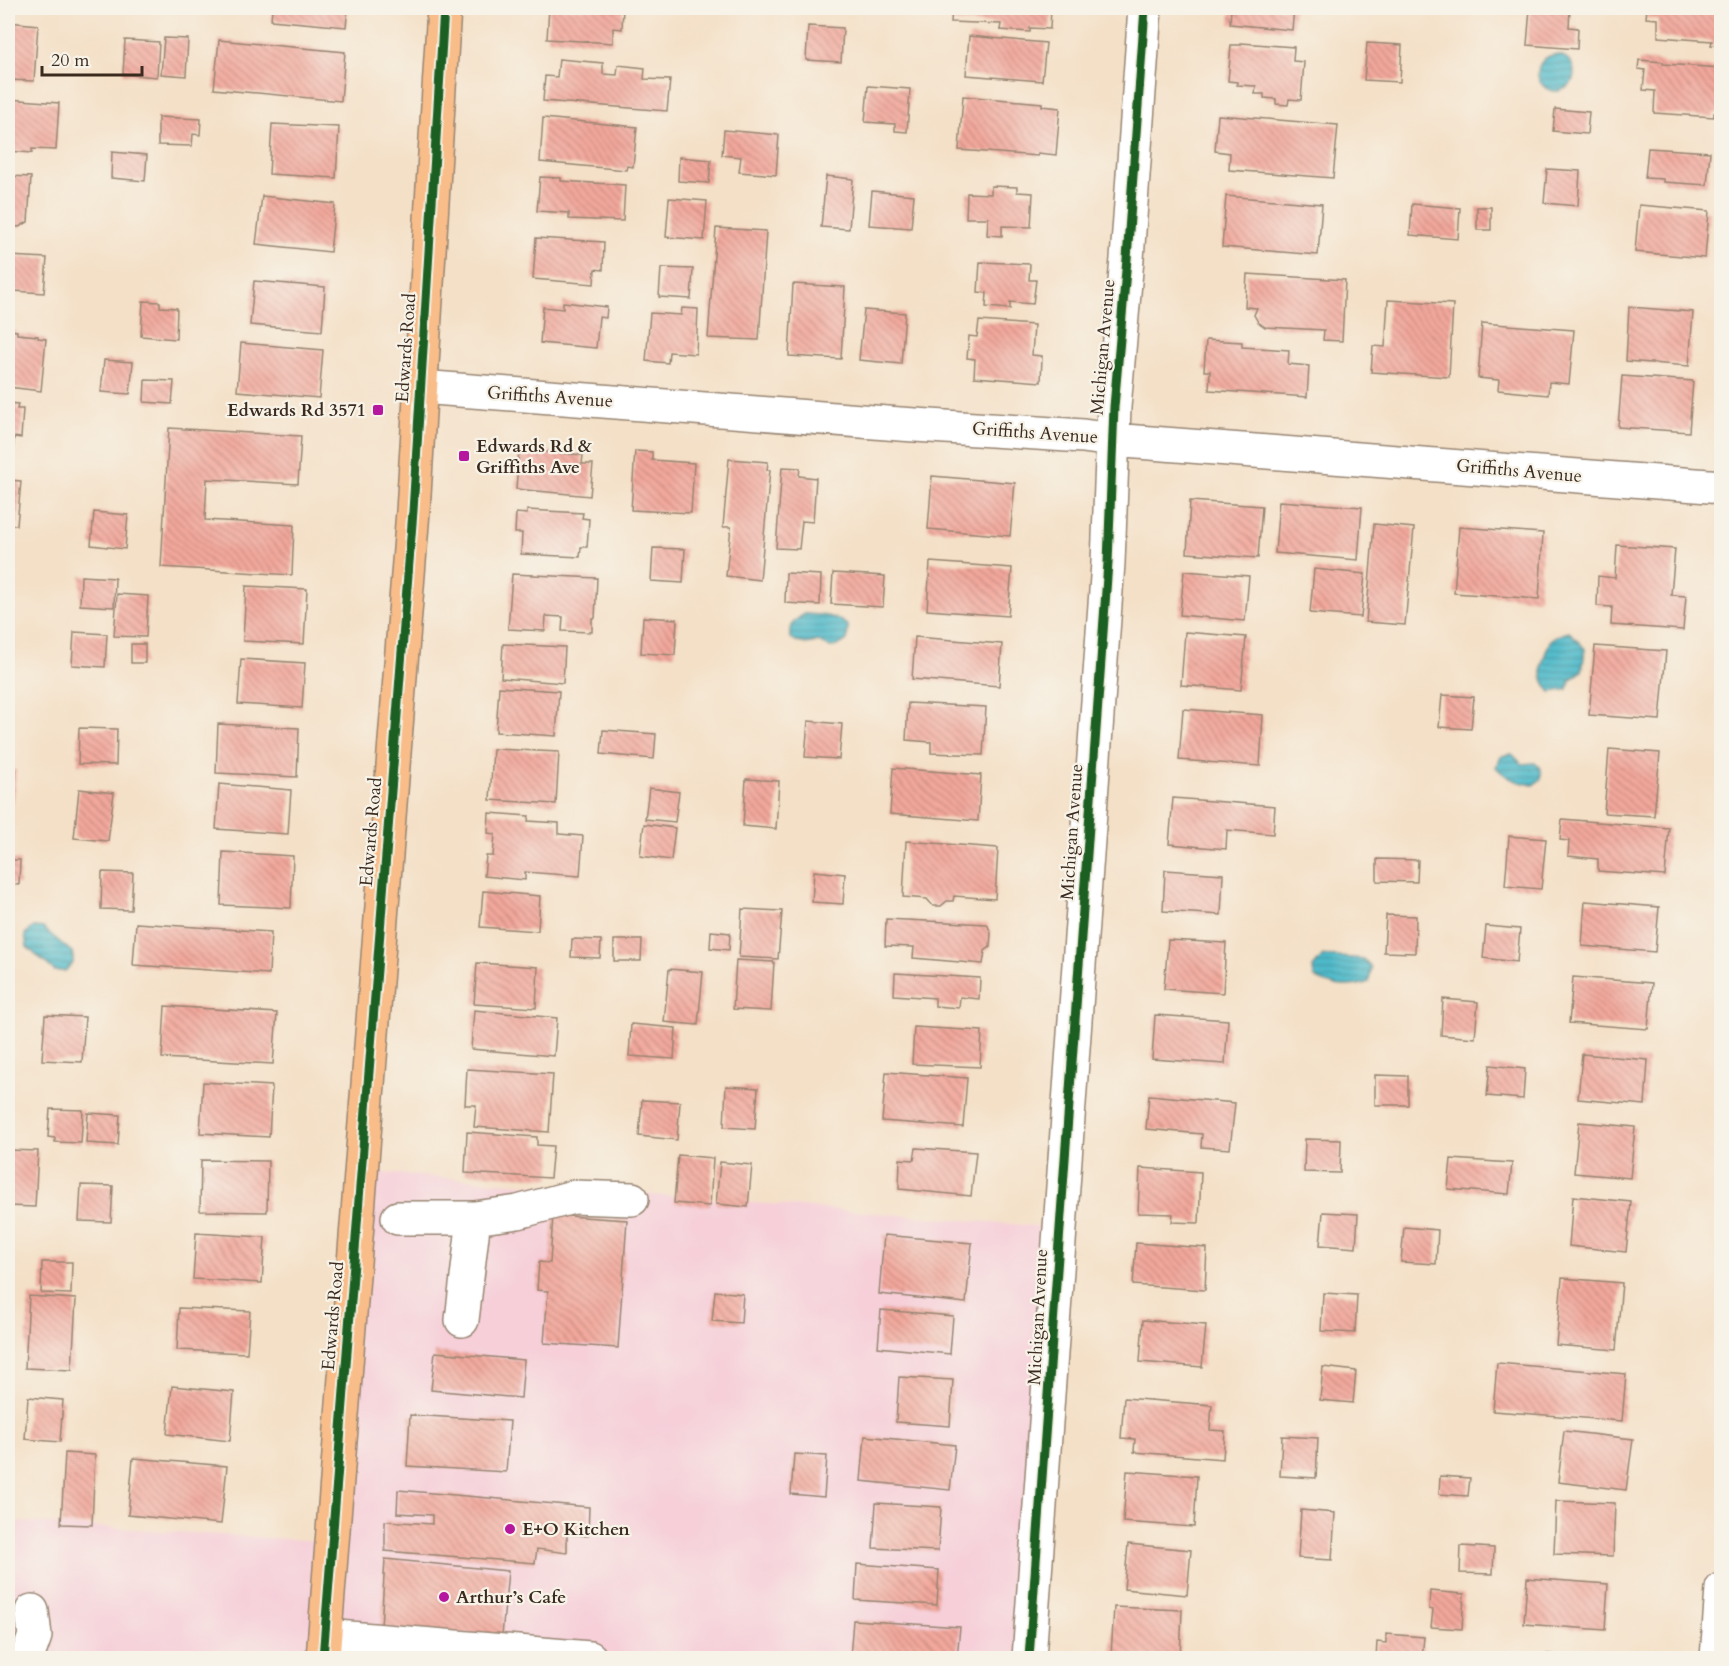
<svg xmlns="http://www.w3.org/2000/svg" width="1729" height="1666" font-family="Cardo,serif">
<defs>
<pattern id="water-rules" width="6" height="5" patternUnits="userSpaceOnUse" patternTransform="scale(1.5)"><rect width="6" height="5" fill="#4ebaca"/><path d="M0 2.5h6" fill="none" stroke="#4297a3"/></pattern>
<pattern id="building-back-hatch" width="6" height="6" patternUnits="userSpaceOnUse" patternTransform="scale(1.5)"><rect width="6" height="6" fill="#f3a89c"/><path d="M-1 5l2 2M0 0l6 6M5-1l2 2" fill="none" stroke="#c6897f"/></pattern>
</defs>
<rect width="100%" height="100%" fill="#f7f3e8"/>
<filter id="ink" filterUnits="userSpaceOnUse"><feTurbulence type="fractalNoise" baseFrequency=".0167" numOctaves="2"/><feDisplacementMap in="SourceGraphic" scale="12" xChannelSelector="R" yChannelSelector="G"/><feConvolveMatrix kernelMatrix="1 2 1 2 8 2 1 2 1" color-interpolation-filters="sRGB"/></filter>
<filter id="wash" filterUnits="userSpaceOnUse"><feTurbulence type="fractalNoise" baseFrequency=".008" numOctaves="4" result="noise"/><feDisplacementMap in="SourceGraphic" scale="24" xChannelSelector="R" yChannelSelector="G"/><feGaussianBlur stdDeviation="1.35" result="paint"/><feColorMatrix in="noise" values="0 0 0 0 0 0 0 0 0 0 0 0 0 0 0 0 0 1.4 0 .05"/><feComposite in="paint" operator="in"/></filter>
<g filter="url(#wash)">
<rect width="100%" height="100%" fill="#f4e0c7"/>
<!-- built -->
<path fill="#f6cfd9" d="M361 1171 1059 1228 1029 1658H8V1521L332 1542Z"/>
<!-- water -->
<path fill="url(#water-rules)" stroke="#447274" stroke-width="1.5" d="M1538 73a18 18 0 1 1 36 0a18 18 0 1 1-36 0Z
M805 614C821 615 836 615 848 626L847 640C835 649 830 649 818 641 807 645 801 645 791 638 790 624 793 621 805 614Z
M1569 631 1585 649 1582 671 1570 680 1568 689 1551 692C1535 675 1543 658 1551 639Z
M1512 754 1522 764 1535 763 1541 769V779L1533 785C1517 782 1507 779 1496 767L1501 756Z
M34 927 43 928 73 953V963L65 971H55L27 947 25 934Z
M1323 956 1363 959 1371 968 1369 982C1352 988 1329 988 1314 977L1313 968Z"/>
<g id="blocks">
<!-- building -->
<path fill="url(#building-back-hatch)" d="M272 8H348L346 27 271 20Z
M549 8H623L622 29 613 28V43L547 39Z
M952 8H1051L1050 29 1030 28V32L1000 30 1001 24 951 22Z
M1231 8H1294L1292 30 1230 24Z
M1530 8H1570L1569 27 1578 28 1577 49 1527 45Z
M1647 8H1722V46L1711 45 1712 41 1658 37V19L1646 18Z
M8 22 38 25 34 81 8 80Z
M808 26 843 28 841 62 806 60Z
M969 36 1046 43 1042 81 966 75Z
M164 38 188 39 186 76 161 74Z
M125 40 159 42 157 77 123 74Z
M219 40 345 52 341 101 214 89Z
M1241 43 1294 47 1293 61 1304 62 1301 100 1289 99 1288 105 1276 104V99L1264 98V94H1255L1256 86 1237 85V82L1228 81 1231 45H1241Z
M1367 43 1402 45 1400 82 1364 80Z
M559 59 603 63V74L617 75 618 65 645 68 644 79 670 80 667 111 543 101 545 76 557 77Z
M1639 60 1663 62V64L1722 68V113H1714V117L1654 113 1655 91 1643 90 1645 70 1638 69Z
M868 86 910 89 907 132 895 131V124L865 122Z
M963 96 1042 103V106L1060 108 1056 155 1038 153V156L959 150Z
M8 99 59 103 56 150 32 149V153L8 151Z
M1555 109 1589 112 1587 134 1553 131Z
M1218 115 1338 125 1333 178 1229 170 1230 153 1215 151Z
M158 117 201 119 200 135 193 134 192 146 158 145Z
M543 118 637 127 633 167 627 166 626 170 540 162Z
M272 124 339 127 336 178 269 174Z
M724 130 779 135 776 175 739 172 741 157 722 155Z
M1648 148 1710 152 1707 185 1663 182V179L1645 178Z
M112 152 147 155 145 181 111 178Z
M679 157 711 160 709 183 678 181Z
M1547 169 1580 171 1578 206 1544 203Z
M8 176 31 177 28 222 19 227 8 226Z
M826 176 853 179 849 229 821 227Z
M540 177 561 178V181L625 185 623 221 569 219V213L537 211Z
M991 186 1017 187V192L1033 193 1031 227 1002 226V236L987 235 988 218H966L967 193 991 194Z
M872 191 914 195 911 228 869 225Z
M262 196 335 204 330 252 256 244Z
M1226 196 1322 204 1318 255 1222 247Z
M669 198 707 201 704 240 666 237Z
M1412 204 1460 208 1458 239 1410 235Z
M1639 205 1709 211 1705 258 1635 252Z
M1477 207H1491V230H1477Z
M716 228 766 231 759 340 708 338Z
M536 238 604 242 603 270 595 269 594 284 533 279Z
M8 256 47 258 44 293 14 291 13 314 8 313Z
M980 262 1030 264 1029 280H1036L1033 304 1010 302V309L986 307 987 293 978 292Z
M661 268 693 269 691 299 659 297Z
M1247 274 1345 280 1342 341 1323 340 1324 330 1265 327 1258 322 1254 315 1257 308 1245 307Z
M254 281 325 287 322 331 250 325Z
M793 284 845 287 841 359 789 356Z
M1388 300 1453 304 1449 377 1371 372 1373 346 1385 347Z
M143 301 160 302V307L177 308 176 339 141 336Z
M563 302 607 307 606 318 599 317 596 348 540 343 543 307 563 309Z
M1629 307 1693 312 1689 366 1626 361Z
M682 308 698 309 696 354 669 352 668 363 646 361 650 313 681 315Z
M864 310 905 313 901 364 859 360Z
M979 321 1034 325 1032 355 1042 356 1041 382 974 377 975 359 967 358 969 336 977 337Z
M1482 323 1574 330 1569 384 1549 382 1548 395 1498 390 1499 380 1478 378Z
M8 330 17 331V334L38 336V338L46 339 41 391 8 387Z
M1206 340 1242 342V347L1289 350 1288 364 1309 366 1307 397 1209 390 1210 371H1204Z
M241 343 323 350 319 398 237 391Z
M104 360 133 362 130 394 101 392Z
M1622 376 1693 381 1689 432 1618 427Z
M145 380 174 381 172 404 144 402Z
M8 403 18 404 17 409H23L21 438 14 437 13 455 8 454Z
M169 428 301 436 298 484 207 479 205 520 294 525 292 575 161 567Z
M519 450 583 455 582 464H593L590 496 516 489Z
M635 451 652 452V460L694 463 691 513 631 510Z
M729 459 768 462 767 470H770L760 580 726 576 731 527H723Z
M782 467 800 468 799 476 816 478 813 522 802 521 799 549 776 548Z
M932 476 1015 483 1010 536 928 529Z
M8 480 21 481 17 525H8Z
M1190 501 1262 506 1258 558 1187 553Z
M1279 501 1362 507 1358 560 1275 553Z
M527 510 583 513 582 518 589 519 587 547H581L580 557 521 554 522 533H515L516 513 527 514Z
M94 512 128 515 125 549 91 545Z
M1374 524 1414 528 1405 625 1366 622Z
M1459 527 1543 533 1539 599 1454 593Z
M1617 545 1675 549 1671 595 1686 596 1683 630 1611 625 1612 607 1597 606 1598 576 1615 578Z
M653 548 685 549 683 583 651 581Z
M930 562 1012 568 1008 616 927 610Z
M1314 569 1365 574 1361 617 1310 613Z
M1184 571 1249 576 1245 621 1180 615Z
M786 573 821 575 820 605 785 603Z
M833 573 885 576 883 607 831 604Z
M512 574 597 578 595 618H592V632L562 631 563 617 546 616 545 631 508 629Z
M81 576 115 578 114 607 80 605Z
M246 586 307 589 304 644 243 641Z
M117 594 148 596 146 637 114 636Z
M643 617 677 619 675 655 641 653Z
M74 632 107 634 105 667 72 665Z
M1185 632 1246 637 1241 690 1181 685Z
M915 637 1002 644 999 686 912 679Z
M131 644H145V663H131Z
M503 644 565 647 563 683 501 678Z
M1595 646 1666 651 1660 720 1589 715Z
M241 659 305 663 302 708 238 704Z
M499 687 559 691 556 736 496 732Z
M1442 695 1474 697 1471 729 1439 727Z
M908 703 986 707 983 755 931 753V742L906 740Z
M1183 709 1263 715 1260 766 1179 760Z
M808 721 842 724 839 759 805 757Z
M218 724 299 728 297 777 216 773Z
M79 728 117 729 116 765 78 764Z
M603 730 656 734 654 759 601 754Z
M493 749 559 752 556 804 490 800Z
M1609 749 1660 753 1654 816 1604 813Z
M893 768 981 775 978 821 890 814Z
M8 770H16L13 803H8Z
M746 779 779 781 776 829 743 826Z
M219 784 291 790 288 834 216 829Z
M649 788 679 792 675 822 645 819Z
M79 789 114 793 108 841 74 838Z
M1173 798 1275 806 1273 834 1227 830 1226 849 1169 844Z
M489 813 529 816 528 821 559 823V834L583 836 580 876 525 872V880L484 876 486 856H493L495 834 488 833Z
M1562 819 1669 828 1665 876 1598 871V859L1568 856 1569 841 1560 840Z
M644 824 675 828 671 860 640 856Z
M1509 836 1546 839 1541 889 1505 886Z
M906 841 998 848 995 899 954 896 953 901H947L941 906H933L927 899 903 897Z
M223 852 293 856 291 908 221 905Z
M1377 859 1418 860 1417 882 1377 881Z
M8 860H20L19 885 8 884Z
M1165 870 1223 874 1221 915 1163 911Z
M814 871 845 874 843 904 812 902Z
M102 872 133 873 131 910 101 909Z
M483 891 540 896 538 931 480 927Z
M1585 901 1659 907 1655 952 1582 946Z
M742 909 782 911 778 959 739 957Z
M1386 915 1416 916 1415 953 1384 952Z
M886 919 987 924 991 933 990 947 985 951 983 964 913 958 914 947 885 946Z
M136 923 271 932 269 974 133 965Z
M1486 926 1520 929 1517 962 1483 958Z
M711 931 730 933 729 950 710 948Z
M572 939 601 940 600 958 571 957Z
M614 940H642L641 961H614Z
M1168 940 1226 943 1223 993 1164 989Z
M736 960 774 962 771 1011 733 1009Z
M477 963 538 967 536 1008 474 1004Z
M669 969 703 972 698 1025 664 1022Z
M895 973 980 978 979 999 960 997 959 1008 935 1006V998L894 995Z
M1573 977 1652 983 1648 1029 1569 1023Z
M1443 999 1478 1002 1475 1038 1441 1035Z
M165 1006 277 1013 273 1064 162 1058Z
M474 1010 557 1018 554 1056 471 1049Z
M45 1015 85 1017 82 1062 42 1060Z
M1155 1015 1228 1020 1225 1064 1152 1059Z
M631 1024 676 1028 674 1059 629 1056Z
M914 1027 982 1031 980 1067 912 1064Z
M1582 1054 1648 1060 1645 1105 1578 1099Z
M1490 1065 1525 1069 1523 1099 1487 1096Z
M467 1069 553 1074 549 1132 474 1127 476 1105H465Z
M886 1072 967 1078 963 1127 882 1121Z
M1375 1075 1408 1076V1105H1375Z
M203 1082 272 1086 269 1137 200 1133Z
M726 1086 758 1088 755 1129 724 1127Z
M1149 1095 1235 1103 1230 1149 1201 1147 1202 1134 1146 1129Z
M642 1100 680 1102 677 1140 639 1136Z
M50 1109 83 1110 81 1143 55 1142V1138L48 1137Z
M88 1113 120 1115 118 1145 86 1143Z
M1579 1122 1635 1127 1630 1178 1574 1173Z
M467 1132 537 1137V1145L553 1146 550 1178 465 1173Z
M1305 1139 1341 1140 1340 1173 1304 1172Z
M916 1148 976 1152 971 1196 899 1189 900 1159 914 1160Z
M8 1150 38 1151 35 1207 8 1206Z
M678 1155 713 1158 710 1206 674 1203Z
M1451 1159 1512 1163 1509 1194 1448 1189Z
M201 1160 268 1161 267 1212 200 1211Z
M720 1162 752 1165 748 1207 716 1204Z
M1140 1168 1201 1172 1199 1223 1172 1222 1173 1214 1138 1213Z
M81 1185 113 1186 111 1222 79 1221Z
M1573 1196 1631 1202 1626 1252 1569 1246Z
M1323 1212 1358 1214 1356 1248 1320 1245Z
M553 1215 627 1220 618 1348 544 1343 548 1291 537 1290 539 1262 550 1263Z
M1404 1227 1438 1230 1436 1264 1401 1262Z
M196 1233 265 1237 262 1283 193 1279Z
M884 1235 972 1243 966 1303 879 1294Z
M1136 1243 1207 1248 1205 1290 1133 1285Z
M42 1262H72L71 1294 41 1293Z
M1562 1278 1622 1283 1616 1350 1556 1345Z
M715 1291 743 1294 741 1323 712 1321Z
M1323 1293 1357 1295 1355 1333 1321 1331Z
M29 1296 76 1299 72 1370 25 1368Z
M179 1308 250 1311 247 1353 177 1350Z
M881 1310 953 1316 950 1354 878 1347Z
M1143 1320 1206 1325 1202 1367 1140 1362Z
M435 1352 524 1360 521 1398 431 1390Z
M1497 1363 1626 1374 1622 1421 1493 1411Z
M1323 1367 1356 1371 1353 1403 1320 1400Z
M899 1377 953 1380 950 1426 896 1422Z
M172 1386 234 1392 230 1441 167 1434Z
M28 1397 63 1400 60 1442 25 1439Z
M1124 1398 1212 1405 1210 1430 1225 1431 1223 1459 1134 1452 1135 1439 1121 1438Z
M410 1415 510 1421 506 1472 407 1466Z
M1564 1431 1633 1439 1626 1490 1558 1482Z
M865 1436 955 1445 950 1490 861 1481Z
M1282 1436 1318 1438 1316 1478 1280 1476Z
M65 1453 95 1455 92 1525 61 1524Z
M794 1454 827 1456 824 1497 791 1494Z
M133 1458 227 1466 221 1524 128 1515Z
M1127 1471 1197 1476 1194 1527 1123 1522Z
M1440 1476 1470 1478 1468 1496 1439 1494Z
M398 1490 589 1507 588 1536 567 1534V1553L537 1549 535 1563 385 1551V1521L432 1524V1515L397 1513Z
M1556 1501 1615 1503 1613 1556 1554 1554Z
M876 1503 941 1507 938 1551 873 1548Z
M1301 1510 1335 1513 1332 1560 1298 1558Z
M1128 1544 1191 1550 1187 1595 1124 1589Z
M1461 1546 1494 1548 1493 1574 1460 1573Z
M385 1559 508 1571 502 1636 381 1628Z
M857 1564 939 1570 937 1605 855 1600Z
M1527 1578 1608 1584 1605 1630 1524 1624Z
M1430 1591 1464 1594 1462 1629 1431 1627 1433 1610 1429 1609Z
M1114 1607 1182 1610 1180 1658 1111 1655Z
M853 1620 960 1627 957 1658H850Z
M1386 1634 1424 1637 1422 1658H1376L1377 1642 1386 1643Z
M1547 1654 1578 1657V1658H1547Z"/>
</g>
</g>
<g filter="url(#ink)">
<use href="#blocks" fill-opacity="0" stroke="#988572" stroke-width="1.5"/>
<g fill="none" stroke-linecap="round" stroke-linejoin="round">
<!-- minor casing -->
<g stroke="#988572" stroke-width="36">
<path id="minor" d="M420 387 900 424 1083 436 1112 440 1722 487
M398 1218H474L462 1320
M474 1218 518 1212 573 1197 632 1199
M325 1636 590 1658
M27 1658 35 1636 32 1611
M1029 1658 1108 563 1114 407 1127 259 1145 8
M1717 1658 1722 1589"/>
</g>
<!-- major casing -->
<g stroke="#988572" stroke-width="36">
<path id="major" d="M323 1658 413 511 444 8"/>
</g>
<!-- minor -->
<use href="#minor" stroke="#fff" stroke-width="33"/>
<!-- major -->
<use href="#major" stroke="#f8bd89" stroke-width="33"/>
<!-- cycleway casing -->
<g stroke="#f7f3e8" stroke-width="13">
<path id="cycleway" d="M323 1658 413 511 444 8
M1029 1658 1108 563 1114 407 1127 259 1145 8"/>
</g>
<!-- cycleway -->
<use href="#cycleway" stroke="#1b5e20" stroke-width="9"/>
</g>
</g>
<!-- markers -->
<g fill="#b5179e" stroke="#f7f3e8" stroke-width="2">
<rect x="372" y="404" width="12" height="12" rx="3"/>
<rect x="458" y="450" width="12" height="12" rx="3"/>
<circle cx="510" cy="1529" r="6"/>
<circle cx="444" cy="1597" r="6"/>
</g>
<g text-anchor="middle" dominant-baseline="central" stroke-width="4.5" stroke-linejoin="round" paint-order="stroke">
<!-- street labels -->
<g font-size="18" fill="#3b2a1e" stroke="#f7f3e8">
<text transform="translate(1103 347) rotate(-85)">Michigan Avenue</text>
<text transform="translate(406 348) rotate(-86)">Edwards Road</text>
<text transform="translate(550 397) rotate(4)">Griffiths Avenue</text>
<text transform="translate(1035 433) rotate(4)">Griffiths Avenue</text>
<text transform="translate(1519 471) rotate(5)">Griffiths Avenue</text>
<text transform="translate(371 832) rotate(-85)">Edwards Road</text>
<text transform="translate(1072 832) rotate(-86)">Michigan Avenue</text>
<text transform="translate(333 1316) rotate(-85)">Edwards Road</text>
<text transform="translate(1038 1317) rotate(-87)">Michigan Avenue</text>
</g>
<!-- poi labels -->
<g font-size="18" font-weight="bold" fill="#3b2a1e" stroke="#f7f3e8" text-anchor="start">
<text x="366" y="410" text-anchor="end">Edwards Rd 3571</text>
<text x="476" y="446">Edwards Rd &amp;<tspan x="476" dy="21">Griffiths Ave</tspan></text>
<text x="522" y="1529">E+O Kitchen</text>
<text x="456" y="1597">Arthur’s Cafe</text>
</g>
</g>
<!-- margin -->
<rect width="1729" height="1666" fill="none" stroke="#f7f3e8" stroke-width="30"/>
<!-- scale -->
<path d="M42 66v9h100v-9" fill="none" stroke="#3b2a1e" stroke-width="3"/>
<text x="51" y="66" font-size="18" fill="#3b2a1e" stroke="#f7f3e8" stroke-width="4.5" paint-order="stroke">20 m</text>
</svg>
